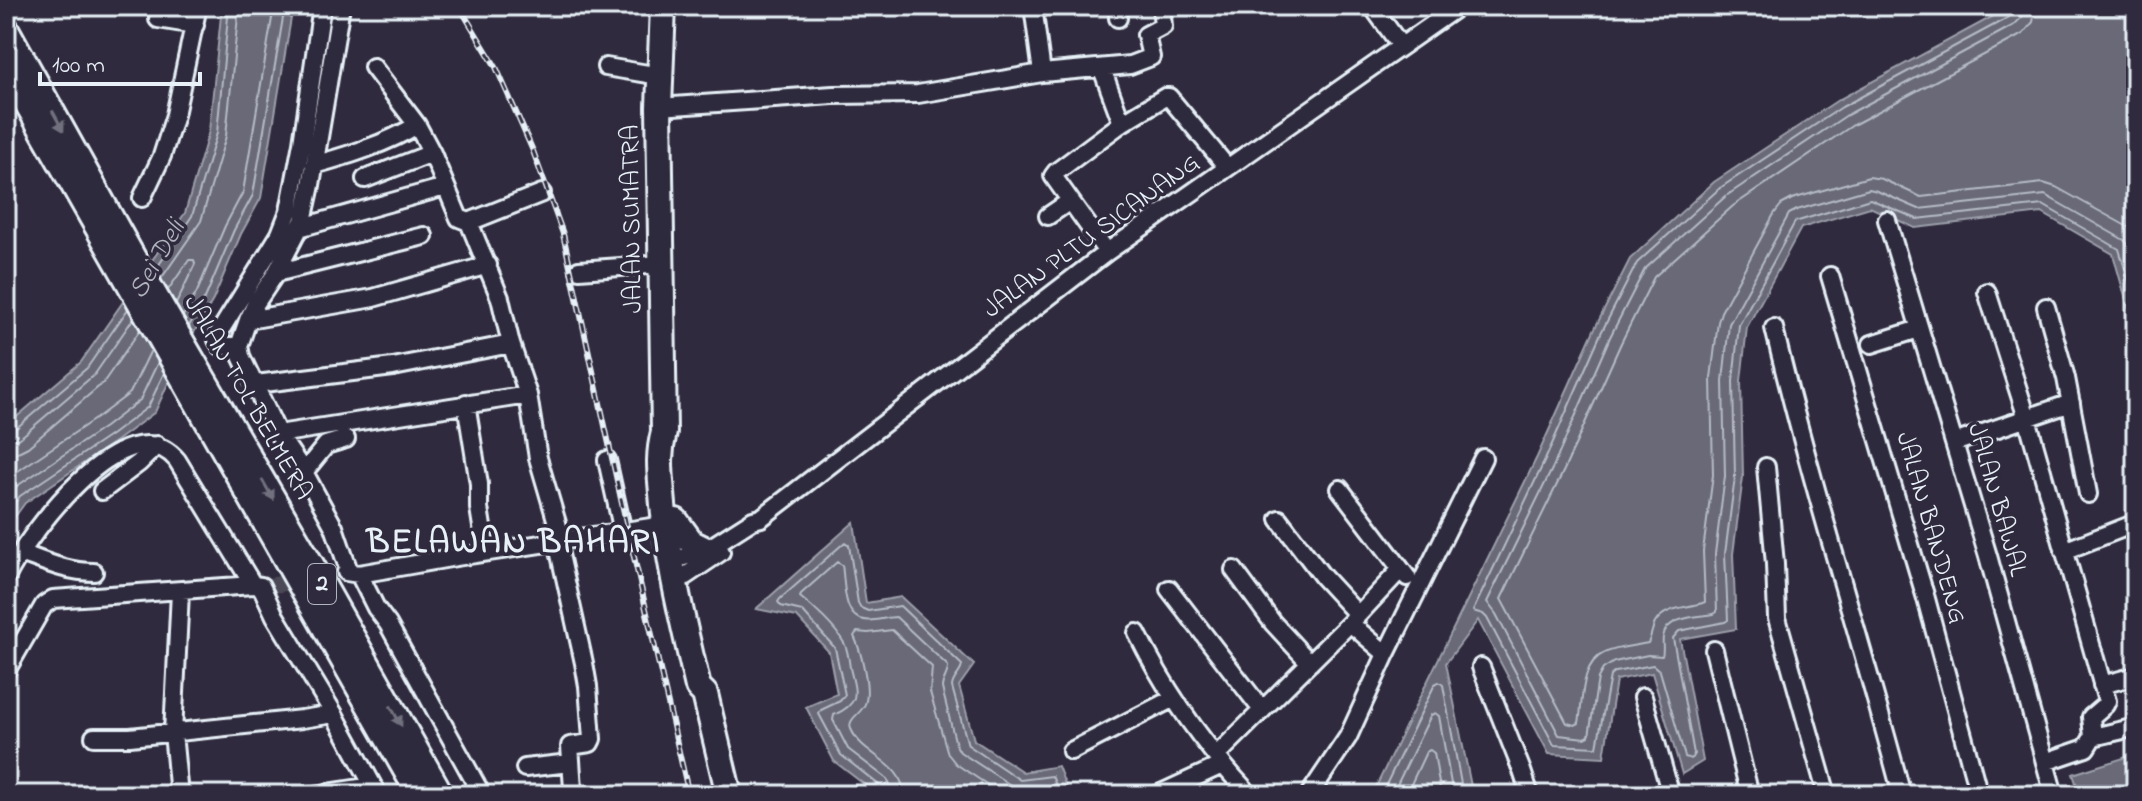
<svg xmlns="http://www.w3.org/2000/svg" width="2142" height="801" font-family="'Indie Flower',sans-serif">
<rect width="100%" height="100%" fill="#2f2a3d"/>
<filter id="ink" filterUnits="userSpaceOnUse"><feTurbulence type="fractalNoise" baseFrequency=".0125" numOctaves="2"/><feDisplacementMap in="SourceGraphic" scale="16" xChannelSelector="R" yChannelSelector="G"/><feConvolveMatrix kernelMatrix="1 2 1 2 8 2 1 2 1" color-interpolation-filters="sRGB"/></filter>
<g filter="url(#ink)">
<!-- water -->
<path fill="#696978" stroke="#9c9fab" stroke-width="2" d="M222 6H293L261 198 241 234 213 300 182 353 155 412 116 441 25 503 6 529V426L81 362 185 213 209 131Z
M2012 6H2136V336L2113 254 2042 213 1915 228 1870 207 1801 228 1747 327 1741 381 1743 477 1733 554 1736 629 1680 639 1703 761 1682 774 1652 673 1616 680 1604 757 1549 754 1478 620 1446 663 1472 791 1469 795H1372L1537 457 1594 330 1630 259 1714 182 1838 100Z
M854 522 866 603 901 597 974 665 959 686 974 740 1023 772 1058 766 1069 795H878L834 761 806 707 837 694 829 652 797 617 756 609Z
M2136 754V795H2080L2073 774Z"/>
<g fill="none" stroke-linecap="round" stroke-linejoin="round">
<!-- shore -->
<path stroke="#b5bbc5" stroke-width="2" d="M2014 6 2013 12 2009 17 1842 107 1720 188 1637 263 1601 333 1545 460 1473 611 1483 614 1487 618 1554 745 1597 747 1610 676 1615 672 1653 665 1660 671 1685 757 1691 759 1694 754 1673 638 1679 631 1725 622 1728 620 1725 554 1735 477 1733 381 1739 325 1795 222 1870 199 1917 219 2043 205 2119 249 2136 306
M2024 6 2022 17 2014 25 1847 115 1726 196 1645 269 1610 337 1554 465 1487 602 1496 614 1559 735 1585 738 1589 736 1598 678 1603 669 1614 662 1648 655 1662 656C1664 650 1662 644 1663 637 1666 616 1698 617 1714 614L1717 612 1715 554 1725 476 1723 381 1729 324 1789 214 1797 210 1869 189 1877 191 1919 209 2045 195 2124 240 2130 247 2136 268
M2036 6 2033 22 2023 34 1853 125 1733 206 1654 277 1621 343 1564 470 1501 599 1567 723 1575 725 1579 723C1583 701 1580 664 1604 653 1617 647 1634 646 1648 643 1651 637 1652 629 1655 623 1666 605 1688 609 1705 602L1703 551 1713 475 1711 378 1718 322 1721 312 1774 214 1781 205 1792 199 1869 177 1882 179 1921 197 2043 183 2056 187 2128 227 2136 234
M156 269 192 216 217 133 229 6
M161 279 201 221 226 136 239 6
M168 290 189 260H194L195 264 176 304
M183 316 197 292 225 226 243 192 274 6
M189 326 206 296 234 230 253 195 285 6
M6 432 14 430 87 368 128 309
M6 442 20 438 95 374 133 319
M6 454 16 453 28 447 103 383 140 330
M6 479 98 417 130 393 151 350
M6 498 14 488 105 427 140 400 158 362
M6 515 20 496 111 435 148 407 164 373
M882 795 879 785 841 755 819 714 821 710 840 701 845 695 835 648 802 611 781 606 778 602 780 599 845 542 849 545 858 603 861 608 868 611 900 606 962 665C962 673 952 678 952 687L968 745 1020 780 1052 776 1060 795
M892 795 891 786 887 779 848 749 833 720 834 715C861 703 856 693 850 668 849 660 848 650 844 643 836 628 813 607 800 597L802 593 837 562 842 565C845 581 842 617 864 620 874 622 886 617 896 617L948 666C949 673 942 680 942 688L956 745 960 752 1015 788 1024 790 1044 787 1049 795
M904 795C903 761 863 757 851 729 847 719 861 714 865 704 871 689 861 651 854 636L857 632 868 633 892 630 932 667 930 692 948 754 956 764 1003 795
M1381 795 1435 684 1439 682 1443 685 1463 795
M1392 795 1431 715 1435 713 1439 716 1453 795
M1406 795 1426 752 1430 750 1434 753 1441 795"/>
<!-- minor-tunnel -->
<path stroke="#4b4859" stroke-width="16" stroke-dasharray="16 8" stroke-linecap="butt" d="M269 586 346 572"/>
<!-- minor casing -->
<g stroke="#e8f1f8" stroke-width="22">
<path id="minor" d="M341 6 311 185 303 221 276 273 256 303 248 320 239 346 241 356 278 434 304 472 334 527 349 571
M1033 6 1042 73
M1118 6V18
M1372 6 1401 46
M158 19 195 25
M373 67 417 125 432 153 459 218 469 222
M606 67 660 76
M1102 69 1122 123
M659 107 833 95 918 94 1042 73 1130 65 1151 57 1146 35 1163 26 1161 6
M314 165C349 155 386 144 417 125
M365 179 432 153
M542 193 469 222 500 298 511 344 528 395 538 458 562 540
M142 198 162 156 175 115 198 6
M1048 216 1070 201
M1887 220 1988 556 2054 795
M299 228 445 187
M1107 252 1053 176 1056 172 1122 123 1165 97H1169L1227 167
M579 270 662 264
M276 273 424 236
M1830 276 1925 595 1979 795
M1987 292 2027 418 2107 701 2105 705 2091 717 2093 737 2086 748 2045 762
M2046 307 2066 378 2088 494
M248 320 373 298 488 265
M1774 328C1811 485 1861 639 1902 795
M1872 344 1919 329
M239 346H221L217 340V336L280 234 289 211 302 143 322 6
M256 384 393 367 511 344
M466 403 479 484V508L486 552
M278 434 528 395
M1954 443 2071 403
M607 460 623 532
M1766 467 1775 564 1777 618 1827 795
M304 472 326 445 346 439
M1340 489 1407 577
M102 491 139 463 157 445
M1279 519 1323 577 1358 615
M557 541 584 663 588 686 592 739 590 743 570 746 573 789
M2064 551 2136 523
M21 553C46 562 67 572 94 572
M669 562 706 550 753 520 761 518 1107 252 1459 6
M1234 570 1273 623 1310 663
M346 572 359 574 456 557 664 525
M359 574 376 608 388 624 482 795
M6 578C26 537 126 400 177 460L253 585 261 586 275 616 334 714 378 795
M673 579 684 577 721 552
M1169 589 1262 710
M1350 623 1386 654
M1137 633C1166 692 1205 747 1250 795
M1714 650 1750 795
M1481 667 1522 771 1530 795
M6 671 44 605 53 599 253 585
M2102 685 2131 677
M1643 697 1671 795
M94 737H130L302 719 334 714
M2093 737 2136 727
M1071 751 1174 698
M1216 756 1358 615 1401 569
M525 768 570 763
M179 795 173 733 180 592
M314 795 373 786
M1157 795 1222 765
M1309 795 1348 737 1386 654 1483 458"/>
</g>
<!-- highway casing -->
<g stroke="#e8f1f8" stroke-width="30">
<path id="highway" d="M663 6 659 107 664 432C658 455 660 470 662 493 667 559 683 622 698 687L705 694 729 795
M6 29 137 265 316 573 441 795
M6 66C143 310 283 551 420 795
M676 521 692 543 706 550"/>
</g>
<!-- minor -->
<use href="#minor" stroke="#2f2a3d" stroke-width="16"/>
<!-- highway -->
<use href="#highway" stroke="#2f2a3d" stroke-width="24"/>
<!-- rail casing -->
<g stroke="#e8f1f8" stroke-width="6">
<path id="rail" d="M459 6 496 67 533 151 563 234 628 531 689 795"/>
</g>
<!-- rail -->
<use href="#rail" stroke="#2f2a3d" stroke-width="3" stroke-dasharray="9" stroke-linecap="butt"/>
</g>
<!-- one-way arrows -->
<defs><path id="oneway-solid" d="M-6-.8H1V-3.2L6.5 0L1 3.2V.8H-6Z" transform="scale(2)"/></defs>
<g fill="#70707e">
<use href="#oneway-solid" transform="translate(58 121) rotate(61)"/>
<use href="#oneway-solid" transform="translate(268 490) rotate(60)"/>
<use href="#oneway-solid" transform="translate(396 716) rotate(61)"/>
</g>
</g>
<g text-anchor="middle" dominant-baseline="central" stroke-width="7" stroke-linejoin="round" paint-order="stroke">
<!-- shield labels -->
<rect fill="#2f2a3d" stroke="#b0b5c0" stroke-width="2" x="308" y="564" width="28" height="40" rx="6"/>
<g font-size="24" font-weight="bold" fill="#e8f1f8">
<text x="322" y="584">2</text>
</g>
<!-- street labels -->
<g font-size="26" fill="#e8f1f8" stroke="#2f2a3d">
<text transform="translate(633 219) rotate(-91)">JALAN SUMATRA</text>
<text transform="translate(1092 237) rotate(-36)">JALAN PLTU SICANANG</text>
<text transform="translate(247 398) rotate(60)">JALAN TOL BELMERA</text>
<text transform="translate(1996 500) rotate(74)">JALAN BAWAL</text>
<text transform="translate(1930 528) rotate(74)">JALAN BANDENG</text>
</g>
<!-- water labels -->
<g font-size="28" font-style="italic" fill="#afb4be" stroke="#2f2a3d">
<text transform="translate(158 260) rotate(-60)">Sei Deli</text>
</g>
<!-- district labels -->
<g font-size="34" font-weight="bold" letter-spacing="2" fill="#e8f1f8" stroke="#2f2a3d">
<text x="514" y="544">BELAWAN BAHARI</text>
</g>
</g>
<!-- margin -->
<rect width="2142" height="801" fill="none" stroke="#2f2a3d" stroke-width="32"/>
<rect x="16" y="16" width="2110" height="769" fill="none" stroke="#e8f1f8" stroke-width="3" filter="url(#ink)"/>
<!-- scale -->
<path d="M40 72v12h160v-12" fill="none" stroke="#e8f1f8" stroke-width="4"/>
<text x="52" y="72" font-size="24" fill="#e8f1f8" stroke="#2f2a3d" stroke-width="6" paint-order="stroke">100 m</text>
</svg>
